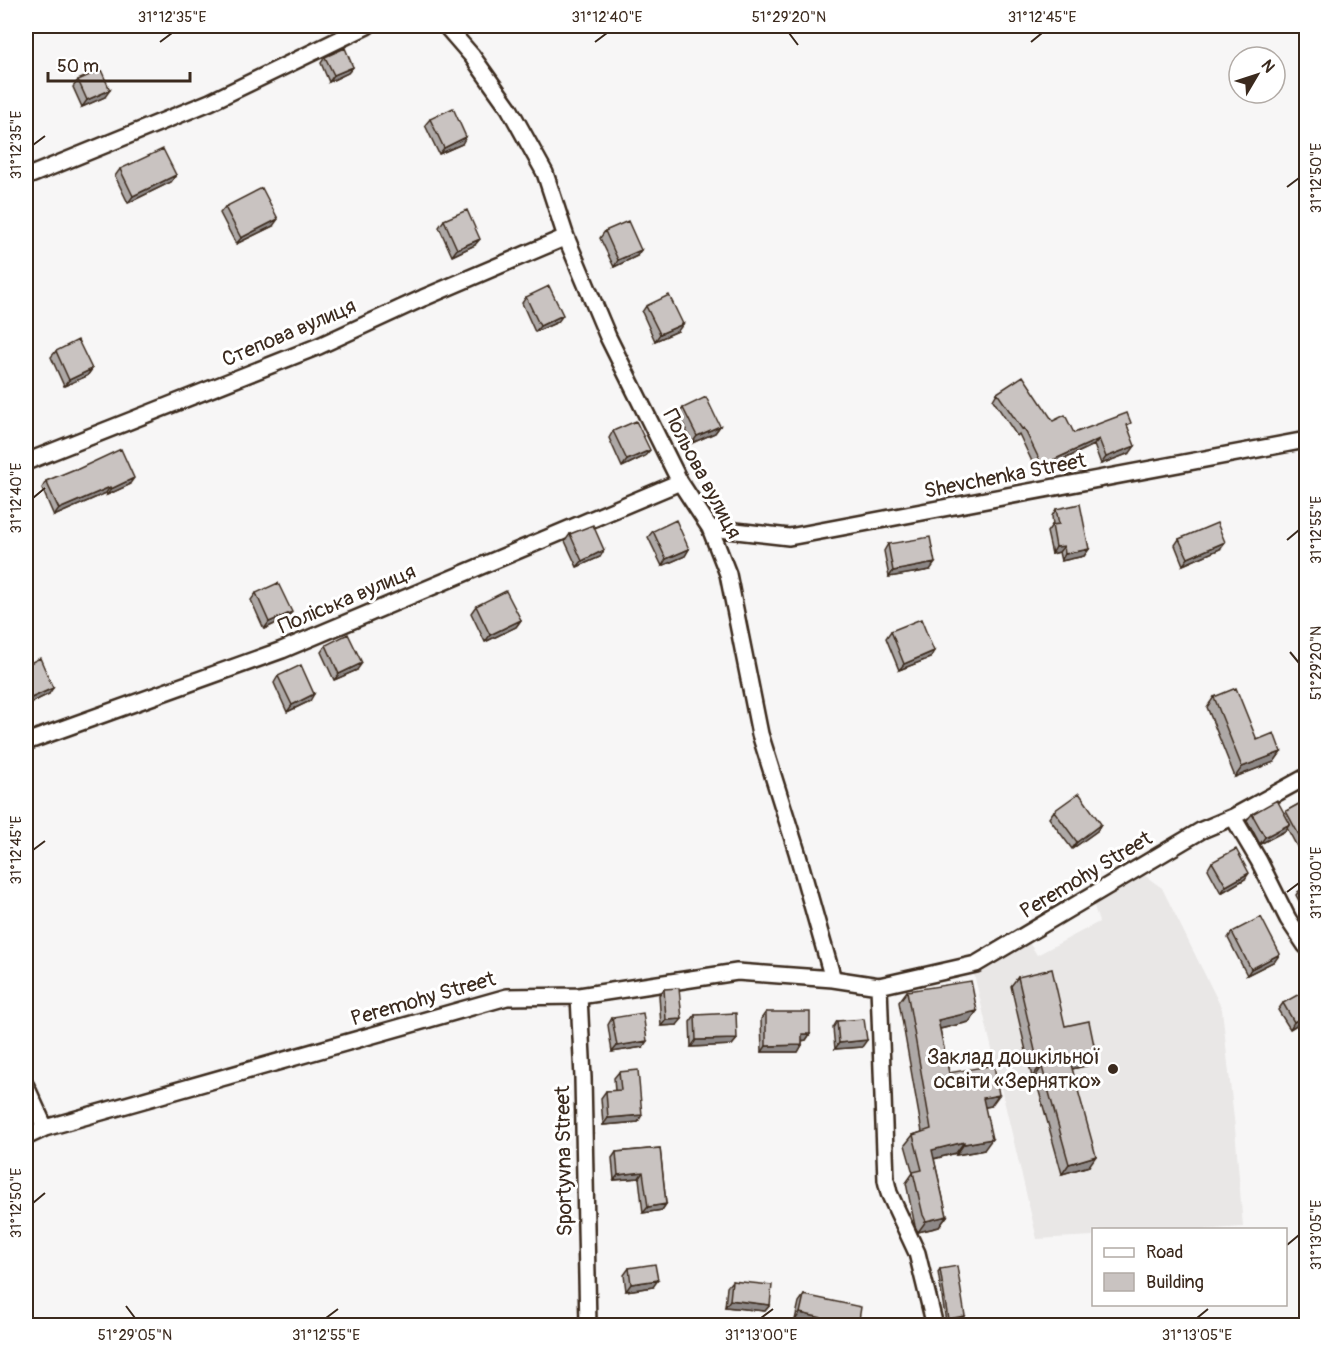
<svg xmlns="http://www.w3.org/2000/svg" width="1332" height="1351" font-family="Pangolin,sans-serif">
<rect width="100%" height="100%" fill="#f7f6f6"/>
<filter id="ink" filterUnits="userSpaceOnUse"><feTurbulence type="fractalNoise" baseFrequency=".0167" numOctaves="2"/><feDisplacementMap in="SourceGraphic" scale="12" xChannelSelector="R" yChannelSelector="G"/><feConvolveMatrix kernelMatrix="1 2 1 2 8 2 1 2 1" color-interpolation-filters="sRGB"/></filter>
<g filter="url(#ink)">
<!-- built -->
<path fill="#e9e7e6" d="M1144 875 1162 888 1222 1009 1235 1128 1243 1227 1201 1230H1094L1093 1236 1037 1239 974 974 1028 941 1037 955 1099 922 1093 903Z"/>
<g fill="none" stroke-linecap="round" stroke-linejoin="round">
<!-- minor casing -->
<g stroke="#3b2a1e" stroke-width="20">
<path id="minor" d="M446 26 472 56 509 108 545 173 566 237 608 337 680 482 710 528 728 574 760 734 797 852 833 979
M26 177 210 102 367 26
M26 462 319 346 423 298 566 237
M710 528 789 537 1306 440
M26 742 282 650 680 482
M1233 817 1259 861 1288 919 1306 946
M879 986 886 1180 889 1193 917 1253 935 1326
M579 996 583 1078 588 1326
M26 1086 45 1128
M26 1137 45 1128 507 997 579 996 737 972 833 979 879 986 976 964 1202 830 1233 817 1306 777"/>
</g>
<!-- minor -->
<use href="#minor" stroke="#fff" stroke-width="15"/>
</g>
<!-- wall -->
<path fill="#ada8a6" stroke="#3b2a1e" stroke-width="1.5" d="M325 57 353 67 348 73 329 82 321 63Z
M78 80 105 97 82 107 73 87Z
M430 119 462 144 439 154 425 125Z
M120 169 176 175 171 182 128 203 115 176Z
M225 207 273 226 236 244 220 213Z
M444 220 475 245 452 256 439 227Z
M605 231 637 256 614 267 600 238Z
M526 297 558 322 535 332 522 303Z
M646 306 678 331 655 341 642 312Z
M56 351 92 369 87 376 64 386 51 357Z
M997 393 1074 433 1128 428 1130 453 1101 464 1094 445 1037 472 1019 434 1017 436 993 400Z
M683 408 720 426 715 433 692 443 679 414Z
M613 431 645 456 622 467 609 438Z
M76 470 129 485 107 495 106 493 54 516 42 488 46 481Z
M1056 509 1089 549 1084 556 1061 561 1059 552 1052 554 1047 532 1052 525H1053L1052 516Z
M653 531 689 549 685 556 662 566 648 537Z
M570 534 604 550 600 557 577 567 565 541Z
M1179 539 1220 549 1183 565 1175 545Z
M888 544 930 570 889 577 884 551Z
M256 593 287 618 264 629 251 600Z
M476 606 521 620 516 627 485 642 471 613Z
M891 631 930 658 899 670 886 638Z
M326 645 357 670 334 680 321 652Z
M26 665 49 694 26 705Z
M278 676 310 701 287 712 274 683Z
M1214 697 1257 740 1281 752 1274 762 1235 777 1207 707Z
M1306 800V852L1301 854 1287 828 1285 831 1260 844 1247 820 1252 814H1284L1286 811Z
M1054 811 1097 831 1072 849 1049 818Z
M1212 862 1245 879 1221 893 1208 869Z
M1306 886V911L1305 912 1296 895 1298 892Z
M1232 932 1275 961 1247 975 1228 938Z
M1018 977 1065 1026 1096 1055 1089 1065 1072 1069 1089 1166 1062 1174 1035 1077H1032L1011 986Z
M664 989 677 1025 661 1026 659 995Z
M907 991 977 1011 969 1022 940 1029 949 1073 991 1106 985 1107 984 1150 956 1155V1153L934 1159 947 1216 939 1227 918 1232 915 1226 906 1183 913 1173 905 1145 913 1135 922 1132 899 1002Z
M1306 1002V1019L1290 1029 1278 1010 1283 1003Z
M766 1012 810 1034 806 1040 802 1041V1045L798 1052H762L761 1019Z
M695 1015 737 1039 732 1045 691 1047 690 1022Z
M612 1018 643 1047 612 1052 608 1025Z
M837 1021 862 1047 835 1049 833 1028Z
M619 1072 638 1122 603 1125 601 1098 606 1091H615L614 1078Z
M660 1148 666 1204 662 1210 643 1213 639 1178 614 1180 612 1158 616 1152Z
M629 1268 653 1287 626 1291 624 1275Z
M940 1269 965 1316 963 1319 946 1322 938 1272Z
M732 1281 770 1305 765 1311 725 1307 727 1287Z
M804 1295 858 1326H821L795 1320 799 1302Z"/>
<!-- shaded-wall -->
<path fill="#8d8887" stroke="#3b2a1e" stroke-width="1.5" d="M353 67 348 73 329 82 334 75Z
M110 90 105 97 82 107 87 100Z
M466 137 462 144 439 154 444 148Z
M176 175 171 182 128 203 133 196Z
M278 219 273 226 236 244 241 238Z
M480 239 475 245 452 256 457 249Z
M641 250 637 256 614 267 618 260Z
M563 315 558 322 535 332 540 326Z
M683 324 678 331 655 341 660 334Z
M92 369 87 376 64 386 69 380Z
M720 426 715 433 692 443 697 436Z
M1099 439 1094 445 1037 472 1042 465Z
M1135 446 1130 453 1101 464 1106 457Z
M650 450 645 456 622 467 627 460Z
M134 478 129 485 107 495 111 489Z
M110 487 106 493 54 516 59 509Z
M1225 542 1220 549 1183 565 1188 558Z
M1064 546 1059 552 1052 554 1056 547Z
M689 549 685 556 662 566 666 559Z
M1089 549 1084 556 1061 561 1065 554Z
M604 550 600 557 577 567 582 561Z
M935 563 930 570 889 577 893 571Z
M292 612 287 618 264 629 269 622Z
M521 620 516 627 485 642 490 635Z
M934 651 930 658 899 670 904 664Z
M362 663 357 670 334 680 339 674Z
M53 688 49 694 26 705 31 698Z
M314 694 310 701 287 712 292 705Z
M1281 752 1274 762 1235 777 1242 767Z
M1101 824 1097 831 1072 849 1077 842Z
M1290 824 1285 831 1260 844 1265 837Z
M1249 873 1245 879 1221 893 1226 886Z
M1280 954 1275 961 1247 975 1251 969Z
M977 1011 969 1022 931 1031 938 1020Z
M1306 1015V1019L1290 1029 1294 1022Z
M682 1019 677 1025 661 1026 666 1020Z
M802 1034H810L806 1040 797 1041Z
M737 1039 732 1045 691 1047 696 1040Z
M867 1040 862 1047 835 1049 839 1043Z
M647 1041 643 1047 612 1052 617 1046Z
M802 1045 798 1052H762L766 1046Z
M1096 1055 1089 1065 1063 1071 1070 1061Z
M1042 1067 1035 1077H1032L1039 1068Z
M999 1095 991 1106 976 1109 983 1098Z
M642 1115 638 1122 603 1125 608 1118Z
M992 1139 984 1150 956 1155 964 1144Z
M964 1142 956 1153 925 1161 932 1150Z
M1096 1156 1089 1166 1062 1174 1069 1164Z
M643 1172 639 1178 614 1180 618 1175Z
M666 1204 662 1210 643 1213 648 1207Z
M947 1216 939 1227 918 1232 926 1221Z
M658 1280 653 1287 626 1291 631 1284Z
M730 1300 770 1305 765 1311 725 1307Z
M800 1313 836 1321 832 1326H821L795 1320Z
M965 1316 963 1319 946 1322 948 1319Z"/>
<!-- building -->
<path fill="#c9c3c1" stroke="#3b2a1e" stroke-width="1.5" d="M345 48 353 67 334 75 325 57Z
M101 70 110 90 87 100 78 80Z
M453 108 466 137 444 148 430 119Z
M163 149 176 175 133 196 120 169Z
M262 188 278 219 241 238 225 207Z
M467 210 480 239 457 249 444 220Z
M628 221 641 250 618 260 605 231Z
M549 286 563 315 540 326 526 297Z
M669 295 683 324 660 334 646 306Z
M78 340 92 369 69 380 56 351Z
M1023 376 1053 421 1065 415 1074 433 1127 413 1131 423 1127 425 1135 446 1106 457 1099 439 1042 465 1024 428 1022 429 997 393Z
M706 397 720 426 697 436 683 408Z
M636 421 650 450 627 460 613 431Z
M121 449 134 478 111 489 110 487 59 509 46 481 75 469 76 470Z
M1080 504 1089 549 1065 554 1064 546 1056 547 1052 525 1059 524 1056 509Z
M676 520 689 549 666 559 653 531Z
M1217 523 1225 542 1188 558 1179 539Z
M593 525 604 550 582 561 570 534Z
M930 537 935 563 893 571 888 544Z
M278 583 292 612 269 622 256 593Z
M506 591 521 620 490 635 476 606Z
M921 619 934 651 904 664 891 631Z
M348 634 362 663 339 674 326 645Z
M40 658 53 688 31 698 29 694 26 695V665Z
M301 665 314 694 292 705 278 676Z
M1236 688 1257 740 1274 733 1281 752 1242 767 1214 697Z
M1079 793 1101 824 1077 842 1054 811Z
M1277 800 1290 824 1265 837 1252 814Z
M1306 800V848L1286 811Z
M1236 849 1249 873 1226 886 1212 862Z
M1306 886V906L1298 892Z
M1261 917 1280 954 1251 969 1232 932Z
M1052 969 1065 1026 1089 1021 1096 1055 1070 1061 1096 1156 1069 1164 1042 1067 1039 1068 1018 977Z
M971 981 977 1011 938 1020 949 1073 994 1065 999 1095 983 1098 992 1139 964 1144V1142L932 1150 947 1216 926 1221 923 1215 913 1172 922 1170 913 1135 931 1129 907 991Z
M679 988 682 1019 666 1020 664 989Z
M1301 993 1306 1002V1015L1294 1022 1283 1003Z
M766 1012H810V1034H802V1045L766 1046Z
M643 1013 647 1041 617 1046 612 1018Z
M736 1013 737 1039 696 1040 695 1015Z
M864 1019 867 1040 839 1043 837 1021Z
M638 1070 642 1115 608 1118 606 1091 621 1090 619 1072Z
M660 1148 666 1204 648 1207 643 1172 618 1175 616 1152Z
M655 1264 658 1280 631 1284 629 1268Z
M957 1266 965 1316 948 1319 940 1269Z
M732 1281 772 1285 770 1305 730 1300Z
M804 1295 861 1307 858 1326H835L836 1321 800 1313Z"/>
</g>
<!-- ticks -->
<path fill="none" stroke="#3b2a1e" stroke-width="2" d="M789 33 798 45M160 42 172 33M595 42 607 33M1031 42 1042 33M33 145 45 136M1287 187 1299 178M33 498 45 488M1287 540 1299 530M1290 652 1299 663M33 850 45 841M1287 892 1299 883M33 1203 45 1193M1287 1245 1299 1235M126 1306 135 1318M326 1318 338 1309M761 1318 773 1309M1197 1318 1208 1309"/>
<!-- markers -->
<circle fill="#3b2a1e" stroke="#fff" stroke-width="2" cx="1113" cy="1069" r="6"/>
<g text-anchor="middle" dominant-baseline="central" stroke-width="6" stroke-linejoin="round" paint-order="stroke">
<!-- street labels -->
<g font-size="21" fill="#3b2a1e" stroke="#fff">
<text transform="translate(289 333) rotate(-23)">Степова вулиця</text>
<text transform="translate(702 474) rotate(62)">Польова вулиця</text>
<text transform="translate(1005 476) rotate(-11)">Shevchenka Street</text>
<text transform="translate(347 599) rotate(-23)">Поліська вулиця</text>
<text transform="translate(1086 875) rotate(-31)">Peremohy Street</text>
<text transform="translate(423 999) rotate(-16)">Peremohy Street</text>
<text transform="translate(564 1161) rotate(-91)">Sportyvna Street</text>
</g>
<!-- poi labels -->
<g font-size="21" fill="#3b2a1e" stroke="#fff" text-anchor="end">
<text x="1101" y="1057">Заклад дошкільної<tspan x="1101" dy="24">освіти «Зернятко»</tspan></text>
</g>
</g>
<!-- margin -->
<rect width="1332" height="1351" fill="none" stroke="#fff" stroke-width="66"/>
<!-- legend -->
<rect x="1092" y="1228" width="195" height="78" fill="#ffffff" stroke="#b1aaa5" stroke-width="1.5"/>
<rect x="1104" y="1248" width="30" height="9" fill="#ffffff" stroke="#b1aaa5" stroke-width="1.5"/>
<text x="1146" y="1258" font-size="18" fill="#3b2a1e">Road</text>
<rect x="1104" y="1273" width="30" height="18" fill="#c9c3c1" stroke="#b1aaa5" stroke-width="1.5"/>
<text x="1146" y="1288" font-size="18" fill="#3b2a1e">Building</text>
<!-- north arrow -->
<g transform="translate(1257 75) rotate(51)"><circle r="28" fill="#ffffff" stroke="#b1aaa5" stroke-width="1.5"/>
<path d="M0-4.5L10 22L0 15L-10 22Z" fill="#3b2a1e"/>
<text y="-9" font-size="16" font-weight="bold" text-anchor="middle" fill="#3b2a1e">N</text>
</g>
<!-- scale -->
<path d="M48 72v9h142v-9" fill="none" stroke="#3b2a1e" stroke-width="3"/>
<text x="57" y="72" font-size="18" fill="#3b2a1e" stroke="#ffffff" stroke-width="4.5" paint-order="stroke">50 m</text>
<rect x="33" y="33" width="1266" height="1285" fill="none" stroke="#3b2a1e" stroke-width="2"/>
<g font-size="15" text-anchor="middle" fill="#3b2a1e">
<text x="172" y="22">31°12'35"E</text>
<text x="607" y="22">31°12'40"E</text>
<text x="789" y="22">51°29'20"N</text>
<text x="1042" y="22">31°12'45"E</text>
<text transform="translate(16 145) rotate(-90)" y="5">31°12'35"E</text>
<text transform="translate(1316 178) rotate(-90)" y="5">31°12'50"E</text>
<text transform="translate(16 498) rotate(-90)" y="5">31°12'40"E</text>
<text transform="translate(1316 530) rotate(-90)" y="5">31°12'55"E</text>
<text transform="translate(1316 663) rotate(-90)" y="5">51°29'20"N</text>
<text transform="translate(16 850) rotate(-90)" y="5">31°12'45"E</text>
<text transform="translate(1316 883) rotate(-90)" y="5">31°13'00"E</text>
<text transform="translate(16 1203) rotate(-90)" y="5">31°12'50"E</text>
<text transform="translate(1316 1235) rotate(-90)" y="5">31°13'05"E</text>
<text x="135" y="1340">51°29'05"N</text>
<text x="326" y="1340">31°12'55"E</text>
<text x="761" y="1340">31°13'00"E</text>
<text x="1197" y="1340">31°13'05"E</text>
</g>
</svg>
